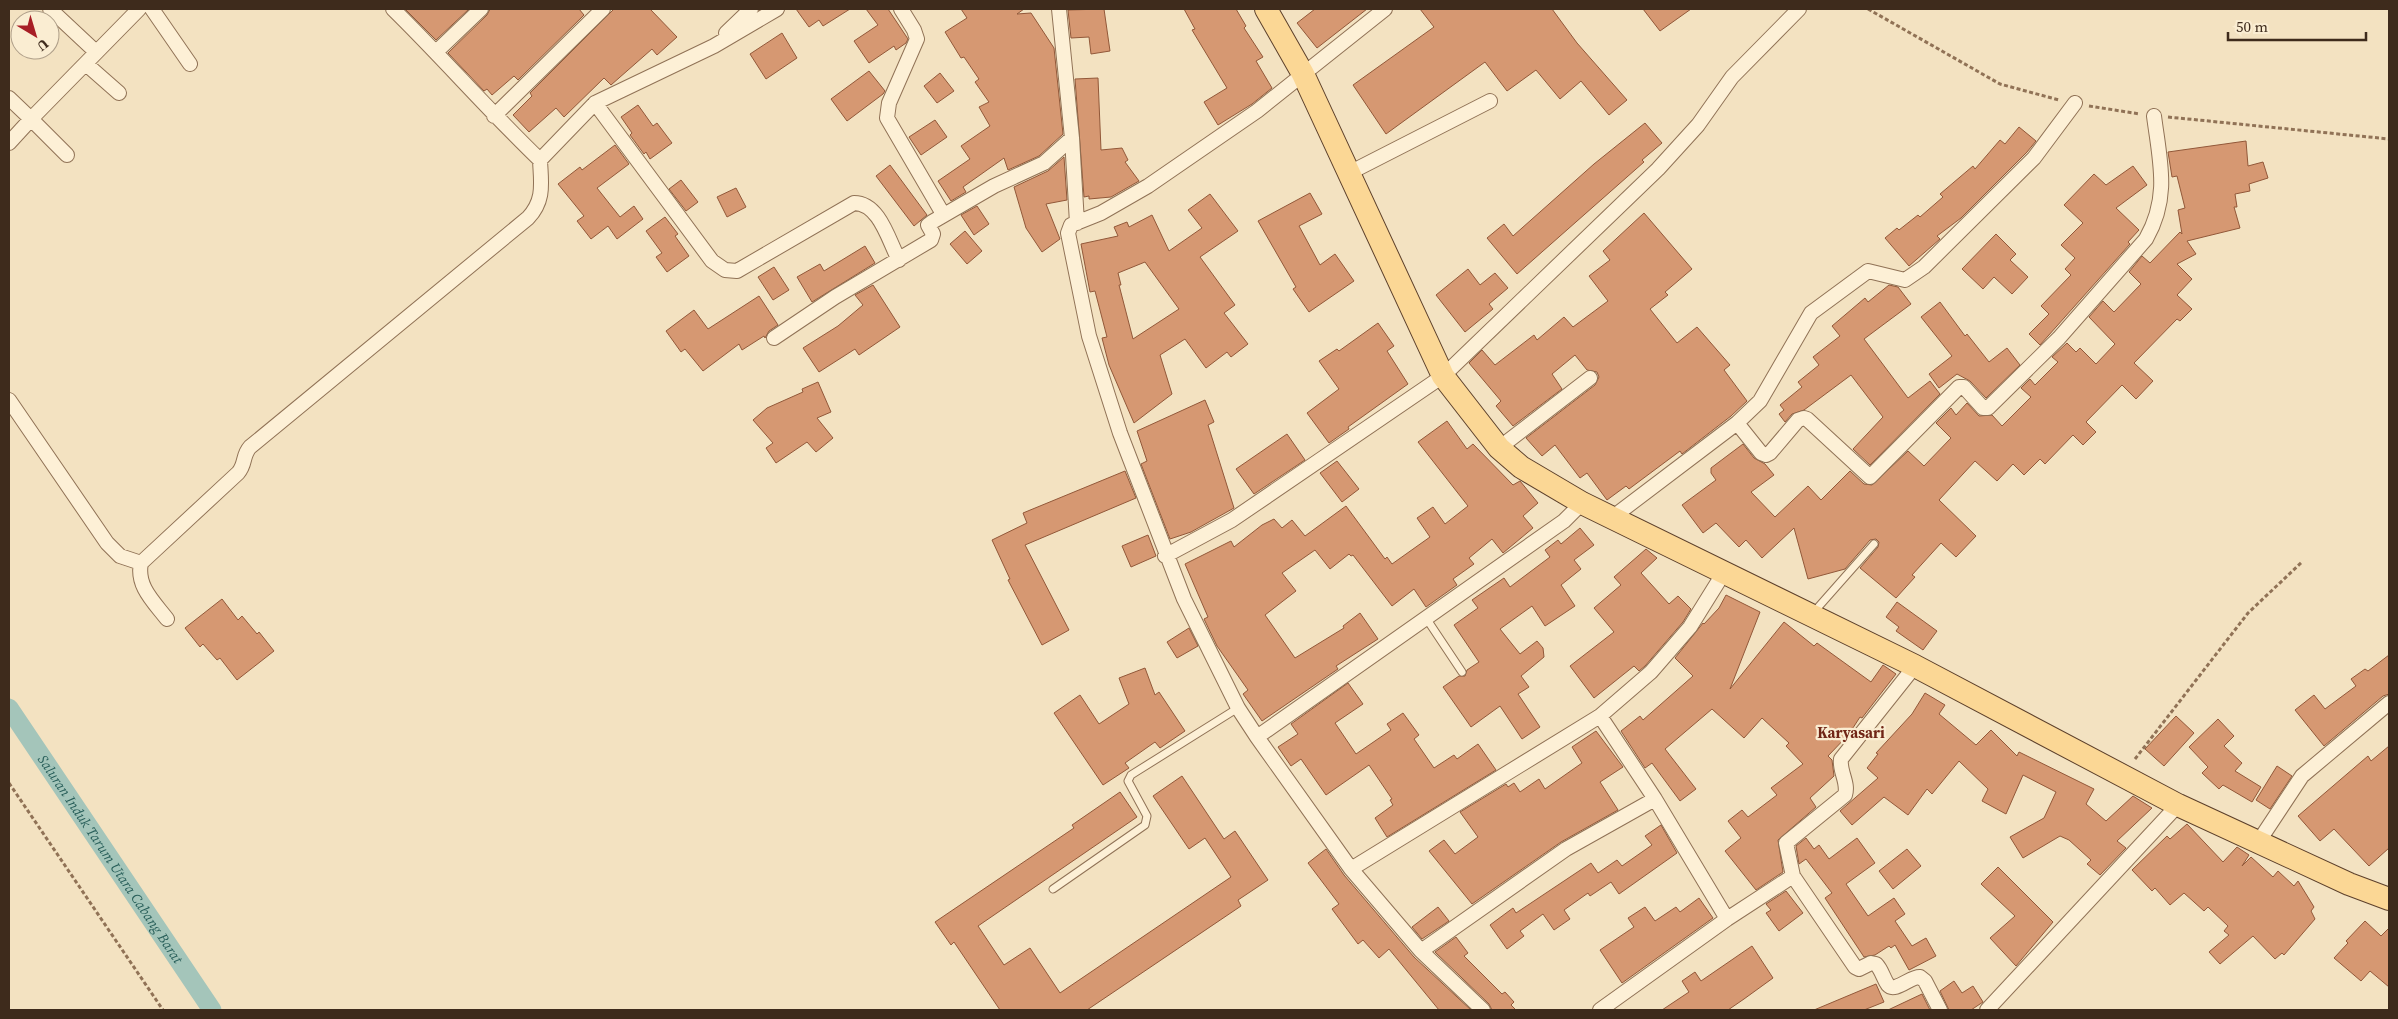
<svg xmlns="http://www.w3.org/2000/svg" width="2398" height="1019" font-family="'Source Serif 4',serif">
<rect width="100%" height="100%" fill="#f3e2c1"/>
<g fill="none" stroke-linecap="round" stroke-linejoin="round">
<!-- canal -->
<path stroke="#a4c5ba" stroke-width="19" id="s1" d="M9 708 212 1010"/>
</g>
<!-- building -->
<path fill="#d69872" stroke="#925839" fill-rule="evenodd" d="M405 9H469L436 40Z
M490 9H579L584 15 518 80 514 76 492 95 487 89 484 91 448 53 487 15Z
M614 9H650L677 37 657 55 652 49 611 85 604 78 564 117 556 108 529 132 513 115 532 96 530 93Z
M796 9H850L823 26 819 20 809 27Z
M866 9H888L908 39 906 43 896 50 894 46 869 63 854 41 878 25Z
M961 9H1024L1017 14 1031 13 1054 48 1063 134 1039 156 1008 170 1004 158 963 187 966 192 951 201 938 181 970 159 961 146 990 126 979 107 989 102 975 82 979 79 964 57 961 58 945 32 967 18Z
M1104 9 1110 51 1091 54 1089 37 1071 38 1068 10Z
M1184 9H1236L1246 26 1244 28 1263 57 1256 61 1272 88 1252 104 1218 125 1204 102 1227 88 1192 30 1195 29Z
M1315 9H1367L1317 48 1297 23Z
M1420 9H1552L1577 43 1627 100 1609 115 1581 81 1560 99 1536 70 1507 91 1485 62 1386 134 1353 85 1434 27Z
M1643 9H1691L1660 31Z
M782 33 797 58 766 79 750 54Z
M869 71 885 91 883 94 847 121 831 99Z
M940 73 954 91 937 103 924 86Z
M1098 78 1101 150 1122 148 1128 160 1125 162 1139 181 1111 197 1089 199V196L1084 197 1075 79Z
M638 105 653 126 657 123 672 143 650 159 646 152 644 154 630 135 632 133 621 117Z
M935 120 947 137 921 155 909 137Z
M1645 123 1662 143 1642 160 1644 162 1517 274 1487 238 1504 224 1513 236 1594 164Z
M2019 127 2036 141 2027 152 1961 218 1937 236 1940 239 1909 266 1885 238 1897 228 1899 230 1918 215 1920 217 1943 197 1940 194 1973 166 1975 169 2000 140 2005 144Z
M2246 141 2248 166 2263 162 2268 178 2249 184 2250 191 2235 194 2237 207H2234L2240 228 2187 241 2196 254 2177 264 2192 279 2177 295 2192 309 2180 321 2177 319 2134 363 2153 381 2136 399 2122 385 2086 422 2096 432 2083 445 2073 435 2045 464 2040 459 2024 475 2013 464 1997 481 1975 461 1939 500 1976 536 1956 557 1941 543 1912 575 1915 577 1896 598 1860 568 1878 547 1879 542 1876 539 1870 540 1845 569 1808 579 1794 528 1762 558 1746 540 1739 547 1716 523 1703 533 1682 505 1716 480 1711 473V468L1743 444 1754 458 1765 464 1774 475 1751 492 1775 517 1808 486 1821 500 1850 471 1864 484 1872 485 1908 451 1924 466 1951 438 1936 423 1951 408 1956 415 1967 403 1979 416 1992 415 2002 426 2031 397 2021 388 2030 379 2035 385 2058 362 2052 357 2067 343 2076 352 2080 348 2096 364 2115 344 2089 317 2103 301 2114 312 2141 284 2129 272 2142 256 2150 263 2180 232 2182 234 2178 210 2185 208 2177 176 2172 177 2168 152Z
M615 145 629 164 597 188 620 217 634 206 643 219 617 239 608 226 591 239 577 221 584 216 558 184 580 167 582 170Z
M1064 157 1067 200 1046 204 1060 239 1042 252 1026 228 1014 187 1048 171Z
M890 165 927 215 914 226 876 176Z
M2133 166 2147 185 2116 208 2139 230 2128 242 2130 244 2040 345 2029 334 2049 314 2041 306 2071 275 2065 269 2075 258 2061 245 2083 223 2064 205 2094 174 2106 185Z
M681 180 698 202 686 211 669 189Z
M736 188 746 207 727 217 717 197Z
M1310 193 1322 214 1299 226 1320 265 1335 254 1354 281 1309 312 1293 289 1296 287 1258 221Z
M1210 194 1238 231 1200 257 1235 305 1224 313 1248 344 1231 357 1227 352 1206 368 1185 339 1160 355 1172 394 1134 423 1109 365 1102 338 1107 337 1095 291 1090 292 1081 244 1118 236 1114 227 1127 222 1129 227 1152 215 1169 251 1202 228 1188 210ZM1145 262 1179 309 1133 339 1119 285H1121L1118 273Z
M977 206 989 224 974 235 961 215Z
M1644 213 1692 269 1665 292 1668 295 1650 309 1677 343 1697 327 1730 365 1724 370 1747 401 1731 416 1682 454 1680 451 1629 489 1626 486 1607 500 1587 473 1580 478 1555 445 1542 456 1526 438 1595 385 1599 377 1597 372 1587 370 1575 355 1552 374 1562 389 1513 426 1496 406 1501 401 1469 363 1482 350 1495 365 1534 335 1537 340 1564 317 1573 327 1608 301 1589 276 1610 260 1603 251Z
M665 217 678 234 675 236 689 256 667 272 656 257 662 253 646 231Z
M965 231 982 251 967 264 950 244Z
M1996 234 2016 254 2010 260 2028 277 2012 294 1994 277 1983 289 1962 269Z
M865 246 875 263 812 302 797 277 820 264 824 271Z
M774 267 789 290 773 300 758 277Z
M1468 269 1480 285 1495 273 1508 288 1489 304 1493 309 1465 332 1436 295Z
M873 285 900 327 859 355 855 349 819 372 803 348 838 326 863 305 855 295Z
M1889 285 1898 287 1911 304 1864 339 1908 398 1930 381 1940 394 1870 465 1853 449 1883 417 1851 375 1804 410 1792 414 1785 422 1779 414 1784 410 1780 405 1802 387 1798 382 1819 365 1813 357 1840 336 1832 326 1865 298 1868 302Z
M759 296 778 325 769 331 765 338 764 336 742 350 739 344 703 371 685 349 681 352 666 331 694 310 708 329Z
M1940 302 1965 336 1967 334 1989 362 2007 348 2020 365 1986 398 1970 381 1957 374 1939 388 1929 374 1952 356 1921 317Z
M1378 323 1394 346 1387 351 1408 384 1348 427 1349 429 1329 443 1307 413 1339 389 1319 361 1337 349 1339 351Z
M818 382 831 412 817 418 833 438 816 452 807 442 776 463 766 448 773 443 753 420 767 408 803 392 802 389Z
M1205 400 1214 422 1208 425 1234 508 1191 532 1170 539 1141 464 1147 461 1137 431Z
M1447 421 1467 449 1473 444 1513 485 1520 481 1538 503 1523 516 1533 528 1503 553 1492 539 1469 558 1474 564 1453 579 1457 585 1426 607 1414 589 1392 606 1353 555 1351 556 1349 554 1330 569 1315 550 1282 573 1296 591 1265 615 1295 658 1344 628 1343 626 1360 613 1378 639 1336 666 1338 669 1262 721 1243 694 1248 690 1217 646 1204 619 1208 617 1185 564 1231 541 1234 547 1262 525 1274 519 1282 528 1292 520 1305 536 1346 506 1385 559 1387 557 1392 564 1430 537 1417 518 1433 507 1445 524 1468 506 1418 442Z
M1287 434 1305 460 1254 494 1236 469Z
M1337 461 1359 489 1342 502 1320 473Z
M1125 471 1136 498 1025 545 1069 630 1042 645 1008 580 1010 579 992 540 1027 523 1023 513Z
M1580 528 1594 545 1574 560 1581 569 1561 585 1575 606 1545 626 1532 606 1500 629 1520 654 1537 641 1543 648 1544 657 1521 676 1529 687 1518 694 1540 727 1522 739 1500 706 1471 727 1443 687 1459 676H1465L1467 670 1479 662 1454 625 1478 608 1472 600 1504 578 1510 587 1550 557 1545 550 1558 540 1561 544Z
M1148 535 1156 556 1131 567 1122 546Z
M1646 549 1657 558 1641 573 1669 604 1678 596 1691 609 1683 622 1645 666 1639 671 1634 666 1594 698 1570 666 1614 632 1594 608 1621 585 1614 577Z
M1726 595 1760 612 1730 689 1784 622 1814 646 1817 643 1871 682 1883 665 1896 674 1862 718 1860 717 1849 734 1828 756 1832 760 1834 776 1810 798 1816 807 1778 840 1783 872 1756 890 1725 851 1741 838 1728 821 1742 810 1748 817 1777 795 1771 788 1803 764 1786 746 1789 743 1762 718 1744 738 1712 709 1665 749 1696 789 1680 801 1652 763 1645 768 1621 731 1640 716 1643 720 1693 676 1675 658 1703 623 1704 624 1719 608Z
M222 599 238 620 242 616 257 634 259 632 274 651 237 680 220 658 217 660 203 644 200 647 185 628Z
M1897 602 1937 631 1923 650 1896 631 1899 627 1886 617Z
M1189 628 1198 646 1177 658 1167 642Z
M2389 655V694L2383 696 2324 746 2295 710 2314 695 2325 709 2356 686 2351 679 2365 669 2368 671Z
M1145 668 1155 695 1159 692 1185 731 1160 748 1155 742 1125 763 1129 768 1103 785 1054 713 1080 695 1099 724 1129 704 1119 678Z
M1348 683 1363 704 1335 723 1356 754 1391 730 1387 724 1403 713 1419 735 1414 739 1434 768 1454 755 1457 759 1478 744 1496 770 1387 837 1375 818 1393 805 1390 800 1392 799 1369 765 1326 795 1301 759 1291 766 1278 747 1298 734 1291 724Z
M1925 693 1945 705 1939 714 1976 745 1991 730 2017 756 2019 752 2094 789 2086 804 2106 821 2133 796 2152 808 2117 841 2126 848 2100 875 2087 864 2091 860 2069 840 2060 836 2023 858 2010 837 2044 818 2056 792 2023 775 2006 814 1982 801 1988 789 1959 761 1932 794 1927 789 1908 815 1884 797 1852 825 1840 811 1878 778 1867 768 1878 754 1876 753 1912 714Z
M2176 716 2194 733 2164 766 2145 749Z
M2218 719 2234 736 2224 746 2242 763 2235 771 2261 787 2252 802 2223 785 2219 789 2202 773 2208 767 2189 747Z
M1596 731 1623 767 1600 782 1618 810 1561 842 1472 904 1429 851 1444 840 1455 854 1478 837 1460 812 1506 784 1508 787 1514 783 1520 792 1539 779 1545 789 1582 763 1572 747Z
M2389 746V848L2369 866 2334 829 2320 841 2298 816 2368 756 2371 761Z
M2277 766 2292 776 2270 809 2256 800Z
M1182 776 1224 839 1235 831 1268 880 1238 900 1241 906 1087 1010H1000L954 942 951 945 935 922 1074 828 1072 825 1120 792 1137 817 978 926 1004 965 1030 948 1060 993 1231 877 1205 838 1189 849 1153 796Z
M2187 824 2223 862 2237 847 2249 855 2242 866 2251 857 2273 877 2278 871 2294 886 2298 881 2314 907 2311 911 2315 919 2284 955 2282 953 2275 959 2253 936 2220 964 2209 952 2229 935 2224 931 2228 926 2208 907 2204 911 2184 893 2170 905 2155 888 2152 891 2132 870 2167 836 2170 839Z
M1661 825 1677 853 1619 894 1611 882 1590 896 1588 893 1564 910 1570 919 1554 930 1543 914 1520 931 1524 936 1507 949 1490 925 1513 908 1516 913 1591 863 1598 873 1617 860 1622 866 1652 845 1645 836Z
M1806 838 1814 849 1819 845 1829 859 1857 838 1875 863 1846 884 1868 916 1894 898 1905 914 1895 921 1912 946 1926 938 1936 956 1909 970 1895 945 1891 948 1889 946 1875 955 1864 957 1825 898 1832 893 1806 859 1799 864 1796 846Z
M1326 849 1344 875 1414 957 1471 1010H1439L1389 949 1379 958 1363 940 1358 944 1332 909 1339 904 1308 863Z
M1907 849 1921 866 1893 889 1879 871Z
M1998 867 2053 922 2016 966 1990 938 2015 916 1981 884Z
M1786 891 1803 913 1779 931 1766 913 1771 910 1766 904Z
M1699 898 1713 918 1622 983 1600 950 1634 927 1628 918 1645 907 1655 921 1676 907 1680 912Z
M1438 907 1449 921 1422 939 1412 927Z
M2365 921 2381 936 2389 928V987L2370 971 2361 981 2334 958 2348 943 2346 941Z
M1456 937 1468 953 1464 956 1502 994 1505 992 1514 1002 1511 1005 1516 1010H1492L1489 1004 1435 952Z
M1752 946 1773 978 1744 999 1728 1010H1662L1689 992 1682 981 1695 972 1701 981Z
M1954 981 1962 993 1973 986 1983 1002 1971 1010H1949L1940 991Z
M1876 984 1884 1002 1864 1010H1814Z
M1922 994 1930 1010H1888Z"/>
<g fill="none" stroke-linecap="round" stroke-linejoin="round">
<!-- service casing -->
<g stroke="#907256" stroke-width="9">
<path id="service" d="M1813 613 1874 544
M1426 618 1462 672
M1053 889 1145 825 1147 816 1128 781 1131 775 1238 708"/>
</g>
<!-- minor casing -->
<g stroke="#907256" stroke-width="16">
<path id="minor" d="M50 9 96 52
M152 9 190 64
M393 9C443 58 489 111 540 160
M901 9 914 30 917 39 889 103 887 118 943 214
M1059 9 1072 138 1077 223
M1385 9 1257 111 1148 186 1101 213 1071 225 1068 233 1089 336 1120 433 1184 599 1238 708 1257 737 1351 869 1421 951 1483 1010
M726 33 751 9
M436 52 481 9
M86 64 119 93
M9 98 31 119 9 143
M595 103 712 261 725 270 737 271 854 203C880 203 889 242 899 260
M494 116 603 9
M67 155 31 119 139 9
M1349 173 1490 101
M774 338 835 297 931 240 933 234 928 225 932 222 994 186 1044 163 1072 138
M9 400 107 543 120 556 141 563
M1737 423 1761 453 1766 455 1770 453 1798 420 1804 418 1807 419 1870 477 1959 387H1964L1983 408H1988L2059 338 2146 239C2170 197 2160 162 2154 116
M1499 448 1590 378
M1613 517 1737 423 1760 401 1811 313 1868 271 1905 280 1924 267 2034 158 2075 103
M1165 556 1232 520 1443 376 1658 169 1698 125 1732 77 1799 9
M167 619C154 602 136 586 141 563L238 473C246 464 242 456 250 447L528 218C545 200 541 183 540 160L595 103 714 46 777 9
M1600 716 1655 799 1727 919 1600 1010
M1257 737 1564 521 1582 503
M2259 841 2302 776 2389 703
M1351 869 1600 716 1651 672 1690 627 1723 574
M1793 876 1855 967 1859 969 1871 963 1876 964C1882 970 1883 978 1888 985 1895 993 1911 976 1920 977L1925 981 1940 1010
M1727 919 1793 876 1786 843 1845 795C1849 783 1839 771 1841 759L1915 666
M1421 951 1566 849 1655 799
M1987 1010 2178 805"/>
</g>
<!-- primary casing -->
<g stroke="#5d402b" stroke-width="24">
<path id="primary" d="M1266 9 1303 74 1443 376 1499 448 1521 467 1582 503 1915 666 2178 805 2349 884 2389 899"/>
</g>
<!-- path -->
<path stroke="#907256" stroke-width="3" stroke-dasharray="4 2.5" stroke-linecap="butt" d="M1868 9 2000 84 2059 100
M2089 106 2140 114
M2168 117 2389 139
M2135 759 2248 613 2302 562
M9 783 163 1010"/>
<!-- service -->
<use href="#service" stroke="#fdf0d6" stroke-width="7"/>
<!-- minor -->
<use href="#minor" stroke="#fdf0d6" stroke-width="14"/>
<!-- primary -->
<use href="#primary" stroke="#fbd795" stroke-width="22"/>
</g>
<g text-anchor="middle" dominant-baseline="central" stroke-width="4.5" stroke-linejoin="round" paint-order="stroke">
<!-- water labels -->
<g font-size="14" font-style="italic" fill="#295f5a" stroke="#faedd2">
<text stroke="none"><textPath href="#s1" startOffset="182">Saluran Induk Tarum Utara Cabang Barat</textPath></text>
</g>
<!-- quarter labels -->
<g font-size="15" font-weight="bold" fill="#702516" stroke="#faedd2">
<text x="1851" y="732">Karyasari</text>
</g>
</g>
<!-- border -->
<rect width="2398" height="1019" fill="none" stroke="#3e2b1c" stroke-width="20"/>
<!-- north arrow -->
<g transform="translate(35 35) rotate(142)"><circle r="24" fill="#faedd2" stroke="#af9f89"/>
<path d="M0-4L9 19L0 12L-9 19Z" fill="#a71e25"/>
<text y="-8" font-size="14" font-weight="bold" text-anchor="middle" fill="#3e2b1c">U</text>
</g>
<!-- scale -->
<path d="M2228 32v8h138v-8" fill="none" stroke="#3e2b1c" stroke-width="2.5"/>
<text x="2236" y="32" font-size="15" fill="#3e2b1c" stroke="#faedd2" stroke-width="4" paint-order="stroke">50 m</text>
</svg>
